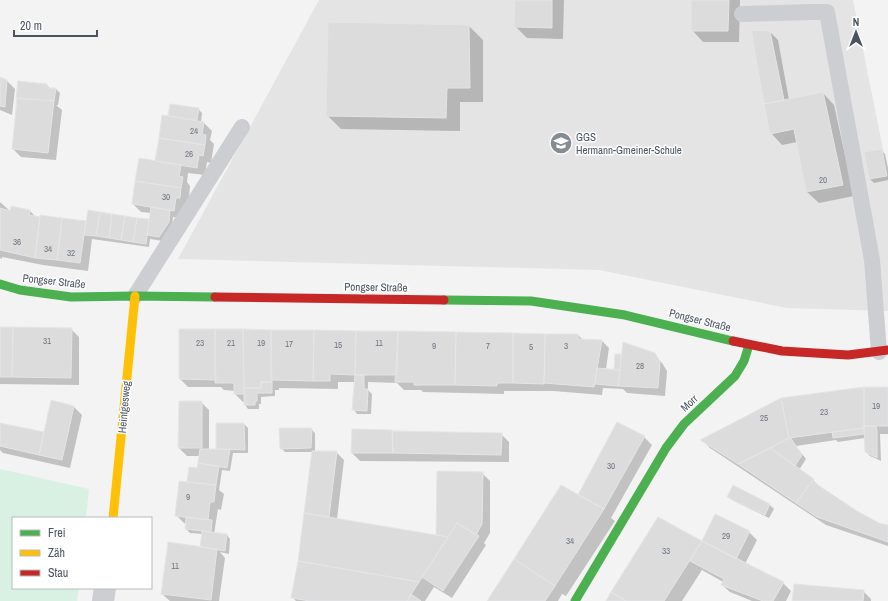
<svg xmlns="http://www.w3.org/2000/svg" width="888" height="601" font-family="'Archivo Narrow',sans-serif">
<rect width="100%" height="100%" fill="#f3f3f3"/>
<!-- education -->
<path fill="#e5e4e5" d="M319 0H853L888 174V311L787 308 599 270 178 259Z"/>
<!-- green -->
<path fill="#d8f1e3" d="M0 469 89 489 86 518H13V588H79L77 601H0Z"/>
<!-- shadow -->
<path fill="#0003" d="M516 0H564L563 39 527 38 515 26Z
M692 0H740L739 42H703L692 30Z
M469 26 483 40V102H460V131L341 129 327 115Z
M770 32 778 40 789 100 823 93 834 105 854 196 819 203 807 192 797 142 782 145 771 133Z
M0 78 7 81 15 89 12 115 0 110Z
M47 85 50 89H56L60 93 58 105H56L62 110 56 160 21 157 13 149Z
M198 109 202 113 201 122 204 123 212 131 210 140 214 144 211 163 207 162 205 175 188 173 187 182 190 186 188 206 181 218 173 217 172 226 163 241 150 239 149 247 92 239 88 271 43 265 2 257V259L0 258V202L11 212 12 207 30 211 36 217 85 222 87 224 89 211 150 220 151 213 141 212 133 204 157 161 171 118 169 116Z
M881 150 885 154 888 168V180L874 183 870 179Z
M0 328 71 329 79 337V385L0 384Z
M180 330 578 335 583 340 602 341 609 348 606 369 615 370 616 355 622 357 654 354 662 363 667 371 665 396 627 393 623 389 603 388 602 395 553 391H504V394L423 392 421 390H404L397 383 368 382V390L372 394 371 414H357L354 410 355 382H338V389L279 388V390H275V396L261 397V404H259V409H248L245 405V402H243L235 394V391L224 390 221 387H188L180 379Z
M888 388V434H880L881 461 870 456 866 452 865 438 838 442 836 440 796 446 806 459 799 470 813 480 820 487 857 512 879 523 888 526V546L826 525 710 448 702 440Z
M51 402 74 407 82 415 70 468 3 453 0 450V424L44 433Z
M201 402 209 410V450H217L244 424 248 428V453H233L230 471 222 470 219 490 224 494 221 510 218 509 214 534 227 535 230 539 229 554 220 552 225 558 219 601H170L162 594 203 548V534L190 533 186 529 187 524 184 523 176 515 188 483 198 469 200 456H187L179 448Z
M311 429 315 433V452H336L344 460 337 519 437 536 482 473 490 481V533L484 543 486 545 452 598 434 587 425 601H296L292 597 302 542 313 452H285L281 448Z
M501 434 509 442V462L360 461 352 453Z
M644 437 652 445 611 518 615 521 566 596 562 594 558 601H488L579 496Z
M733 486 770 505 774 509 769 518 732 500 728 497Z
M658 519 702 542 749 532 757 540 745 564 783 583 791 591 786 601H752L730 592 722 585 723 582 702 570 682 601H607Z
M863 591 871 599V601H793Z"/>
<!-- building -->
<path fill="#dcdcdd" stroke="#e4e5e6" d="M515 0H552V28L514 27Z
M691 0H729L728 31H691Z
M328 22 469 25 470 88H447L446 118 326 116Z
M751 30 770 31 784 100 764 104Z
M0 77 7 80 5 107 0 106Z
M18 81 47 84V88H56L54 101 16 98Z
M823 92 843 185 806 192 794 129 770 134 764 104Z
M17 98 54 101 48 153 12 149Z
M170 104 199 108 197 120 168 116Z
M162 115 204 122 202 134 206 135 205 145 159 138Z
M159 138 205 145 203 156 199 155 197 168 155 161Z
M882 149 887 176 869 179 864 152Z
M139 158 181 165 179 176 183 177 181 188 135 181Z
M135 181 181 188 180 198H176L174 211 132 204Z
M11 206 30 210 29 215 40 217 35 258 0 250V208L10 211Z
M151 207 170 210 169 222 159 237 147 235Z
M88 210 100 212 96 236 84 235Z
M100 212 112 214 109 238 96 236Z
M112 214 125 216 121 240 109 238Z
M40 215 62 218 57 260 35 258Z
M125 216 137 218 133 242 121 240Z
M62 218 86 221 80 263 57 260Z
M137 218 149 219 146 244 133 242Z
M0 327H13L12 377H0Z
M13 327 72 328 71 378 12 377Z
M179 329H215L216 380 179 379Z
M215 329H243L244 394H234V383H215Z
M243 329 271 330 272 382H261V388H244Z
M271 330H314L313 381 271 380Z
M314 330 356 331 355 375 330 374V381H313Z
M356 331H398L397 375H355Z
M398 331 456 332 455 385H414V382H395Z
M456 332 513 333V383H497V386L455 385Z
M513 333 545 334 544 384 513 383Z
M545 334H578V339L602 340 594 387 544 383Z
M623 342 655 353 660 362 658 388 618 386Z
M615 354H621L620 370 614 369Z
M597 368 620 370 618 386 595 384Z
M355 375H364V389H368L367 411 352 410Z
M261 382H272V393H257V401H255V405H244V388H261Z
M864 387H888V426H864Z
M864 387V428L789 438 781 398Z
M781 398 789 438 770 448 738 464 700 440Z
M51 400 74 406 62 460 39 455Z
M179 401H202V448H178Z
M617 422 645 436 604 509 578 495Z
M0 423 44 432 39 455 0 446Z
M216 423H244L245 450 216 449Z
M864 426H876L877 431V458L865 452Z
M279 428H312L311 448 280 449Z
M864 428V434L833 438 832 432Z
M352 429 392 430 393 453H351Z
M392 431 502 433 501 455 393 453Z
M790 437 802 455 795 466 770 448Z
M770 448 814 479 796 503 738 464Z
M200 449H230L227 468 198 463Z
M312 451H337L329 517 304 513Z
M198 463 219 466 216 485 187 482 189 467 197 468Z
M437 471 483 472 482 524 476 535 457 523 448 537 436 535Z
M179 481 216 485 214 502H210L208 520 175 516Z
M812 481 857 511 879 523 888 525V542L817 517 796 503Z
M561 485 604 509 555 586 514 559Z
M733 485 770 504 765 515 727 497Z
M304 513 448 537 419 582 298 561Z
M715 514 750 531 736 559 702 541Z
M186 517 212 520 211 532 185 529Z
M658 517 702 541 664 601H626L611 592Z
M457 523 479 536 443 591 422 577Z
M202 531 227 534 225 551 200 547Z
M702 541 784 582 773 601H763L721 585 724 579 690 561Z
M168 542 217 549 211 600 161 594Z
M514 559 555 586 545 601H487Z
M298 561 419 582 407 601H310L291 598Z
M794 584 864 590 863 601H792Z
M611 592 626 601H606Z
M411 594 421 601H407Z"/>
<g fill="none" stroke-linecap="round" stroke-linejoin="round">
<!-- lane -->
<path stroke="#cdced1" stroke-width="16" d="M742 14 811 12H827L872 260 879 352
M135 296 242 127"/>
<!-- street -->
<path stroke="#cdced1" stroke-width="22" d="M103 601 105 588"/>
<!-- fast -->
<path stroke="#4caf50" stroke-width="9" d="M0 284 20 290 71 297 135 296 215 297
M444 300 531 301 625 315 733 341
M575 601 666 448 684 424 735 376 744 361 749 345"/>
<!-- slow -->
<path stroke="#ffc107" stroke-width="9" d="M113 518 135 296"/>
<!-- jam -->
<path stroke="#c62828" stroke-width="9" d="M215 297 444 300
M733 341 782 351 848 355 888 350"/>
</g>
<!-- icons -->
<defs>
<g id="school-disc" transform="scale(1.15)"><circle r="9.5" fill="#858c93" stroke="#fff"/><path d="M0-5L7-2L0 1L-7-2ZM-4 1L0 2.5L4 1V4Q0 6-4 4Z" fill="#fff"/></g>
</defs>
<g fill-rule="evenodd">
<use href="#school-disc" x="561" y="143"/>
</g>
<g text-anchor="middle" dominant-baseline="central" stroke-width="3" stroke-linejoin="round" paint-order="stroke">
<!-- number labels -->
<g font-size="9" fill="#6f7780">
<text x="194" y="131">24</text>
<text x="189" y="154">26</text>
<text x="823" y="180">20</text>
<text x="166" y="197">30</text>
<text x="17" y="242">36</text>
<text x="48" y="249">34</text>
<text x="71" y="253">32</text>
<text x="47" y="341">31</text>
<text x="200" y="343">23</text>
<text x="231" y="343">21</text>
<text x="261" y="343">19</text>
<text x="379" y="343">11</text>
<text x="289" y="344">17</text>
<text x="338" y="345">15</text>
<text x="434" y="346">9</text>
<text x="488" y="346">7</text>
<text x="566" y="346">3</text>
<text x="531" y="347">5</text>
<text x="640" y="366">28</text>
<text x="876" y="406">19</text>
<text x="824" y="412">23</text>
<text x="764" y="418">25</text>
<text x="611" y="466">30</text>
<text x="188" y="497">9</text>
<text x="726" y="536">29</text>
<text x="570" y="541">34</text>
<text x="666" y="551">33</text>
<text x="175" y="566">11</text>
</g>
<!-- poi labels -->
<g font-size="11" fill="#4a5460" stroke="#fff" text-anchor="start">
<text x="576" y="137">GGS<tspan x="576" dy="13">Hermann-Gmeiner-Schule</tspan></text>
</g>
<!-- street labels -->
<g font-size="11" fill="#4a5460" stroke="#fff">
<text transform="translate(54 281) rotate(6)">Pongser Straße</text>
<text transform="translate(376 287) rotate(1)">Pongser Straße</text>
<text transform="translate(700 320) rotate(14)">Pongser Straße</text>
<text transform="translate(689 403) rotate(-43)">Morr</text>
<text transform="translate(124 407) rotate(-85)">Heintgesweg</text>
</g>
</g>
<!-- legend -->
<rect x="12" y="517" width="140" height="72" fill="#ffffff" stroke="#b7bbbf"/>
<rect x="20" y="530" width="20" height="6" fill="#4caf50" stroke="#b7bbbf"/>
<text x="48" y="537" font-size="12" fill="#4a5460">Frei</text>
<rect x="20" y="550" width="20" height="6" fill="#ffc107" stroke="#b7bbbf"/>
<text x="48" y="557" font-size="12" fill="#4a5460">Zäh</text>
<rect x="20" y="570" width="20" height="6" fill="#c62828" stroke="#b7bbbf"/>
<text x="48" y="577" font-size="12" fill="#4a5460">Stau</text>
<!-- north arrow -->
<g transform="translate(856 32)" stroke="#ffffff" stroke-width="3" paint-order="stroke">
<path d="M0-3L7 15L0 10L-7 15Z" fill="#4a5460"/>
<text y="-6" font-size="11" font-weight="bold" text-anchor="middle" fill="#4a5460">N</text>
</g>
<!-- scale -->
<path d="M14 30v6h83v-6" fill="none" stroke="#4a5460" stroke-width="2"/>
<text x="20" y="30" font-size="12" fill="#4a5460" stroke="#ffffff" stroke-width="3" paint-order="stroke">20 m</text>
</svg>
